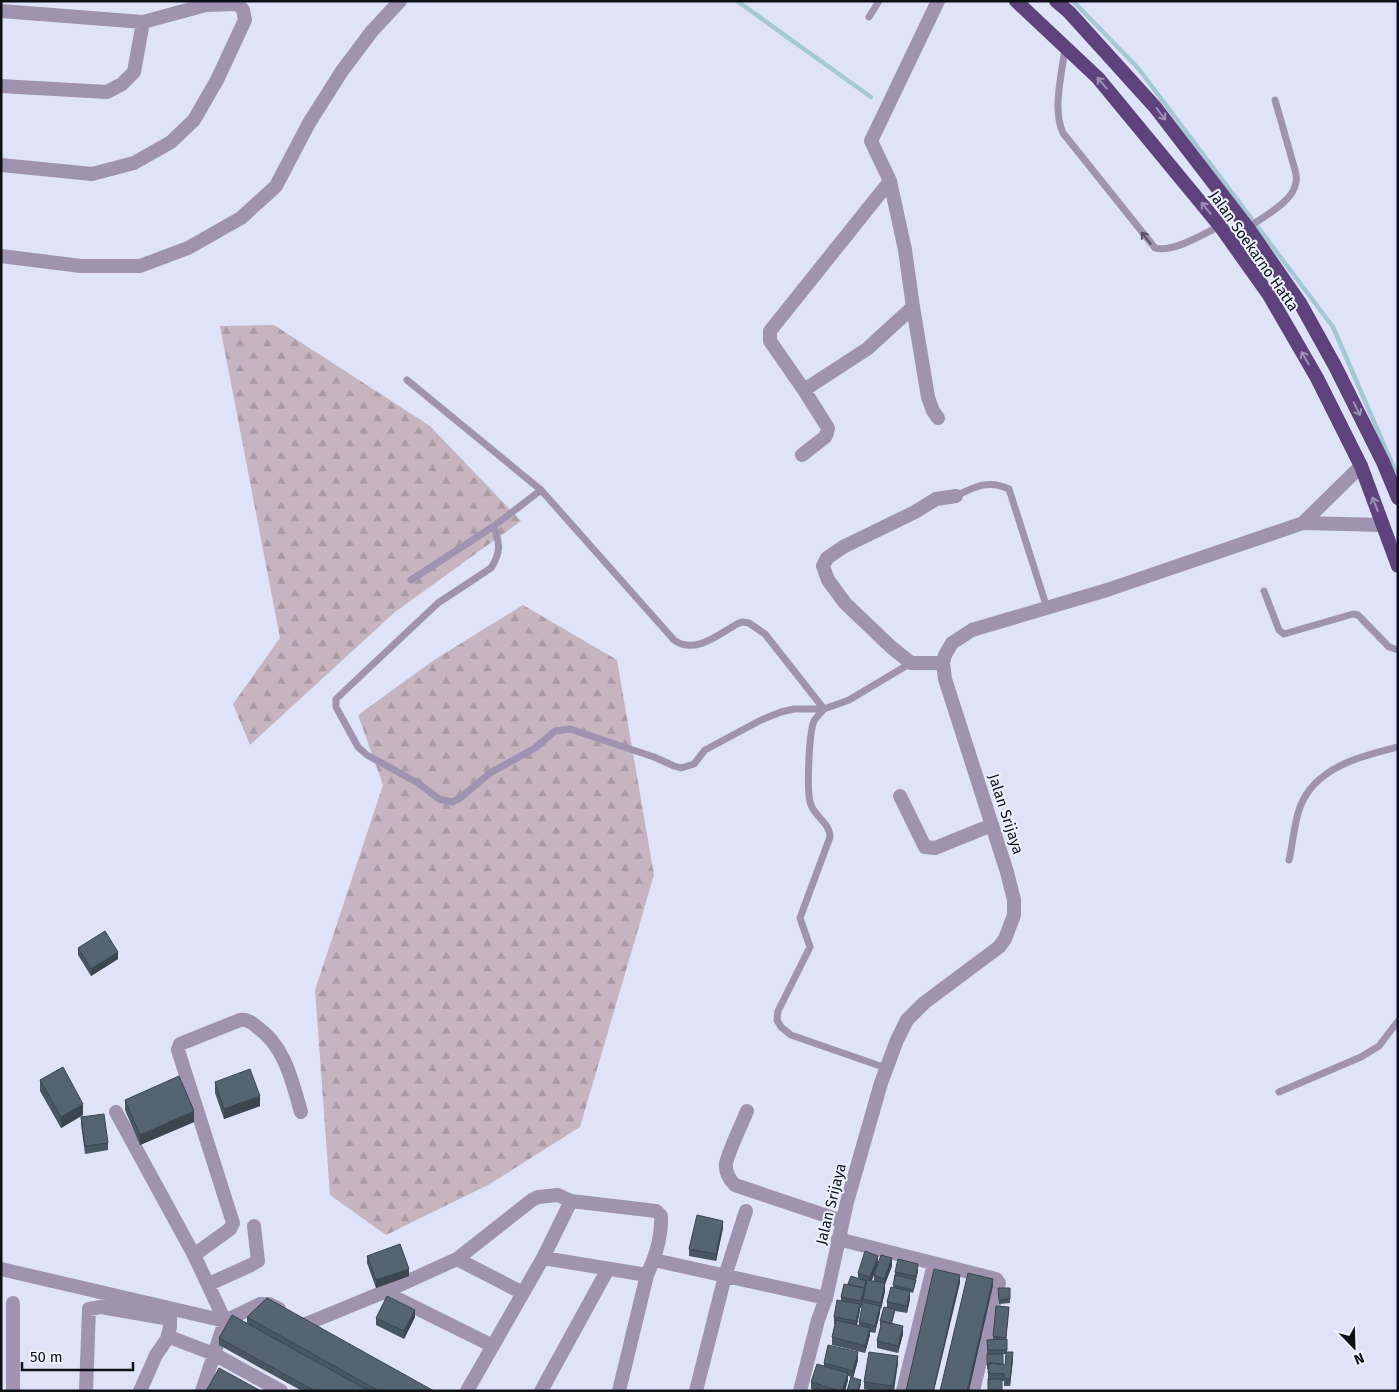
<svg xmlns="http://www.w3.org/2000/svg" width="1399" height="1392" font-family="'Fira Sans',sans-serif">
<defs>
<pattern id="forest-firs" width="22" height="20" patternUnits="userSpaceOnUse" patternTransform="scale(1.25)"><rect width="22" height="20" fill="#c6b5c1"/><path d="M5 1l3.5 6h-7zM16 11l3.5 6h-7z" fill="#a99ba5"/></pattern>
</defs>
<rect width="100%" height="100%" fill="#dee3f9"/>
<!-- forest -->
<path fill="url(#forest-firs)" d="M274 325 430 426 521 521 395 612 250 745 233 704 280 638 220 326Z
M523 605 617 660 654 875 580 1127 490 1184 386 1235 330 1195 315 990 383 785 358 715 434 660Z"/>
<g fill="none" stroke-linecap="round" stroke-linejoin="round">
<!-- stream -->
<path stroke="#a3c9d4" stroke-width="4.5" d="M737 1 871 97
M1073 1 1138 68 1333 327 1398 477"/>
<!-- service -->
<path stroke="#a093b1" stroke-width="7" d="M869 17 879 1
M1065 48C1062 74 1052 109 1063 133L1155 248C1173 253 1203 234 1220 226
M1248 228C1262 217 1294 202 1296 182 1297 178 1296 174 1295 170L1275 100
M407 380 541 490 674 640C694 655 718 635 737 624L742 622 749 623 765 634 824 709C821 713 816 717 814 721 809 733 806 794 811 805 816 818 830 823 830 837L800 918 810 947 778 1011 777 1020 781 1027 791 1035 886 1068
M956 496C974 487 988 479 1009 489L1047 608
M494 526C499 543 502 551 491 568L438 603 336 699V707L358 747 367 755 418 783 439 799 452 802 459 799 490 773 535 748 555 731 570 729 654 757 674 766 681 768 694 764 705 750 761 720 781 712 794 709H824L849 700 911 663
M411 580 494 526 541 490
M1264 591 1279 630 1284 634 1353 614 1358 615 1389 647 1398 650
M1289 860C1293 843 1294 823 1300 807 1315 767 1361 756 1398 747
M1279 1092 1361 1057 1379 1046 1398 1021"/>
<!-- minor -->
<path stroke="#a093b1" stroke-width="14" d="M1 11 143 22 206 5 238 4 243 10 245 20 217 80 194 120 171 142 134 163 92 174 1 165
M1 86 107 92 122 84 134 72 143 22
M1 256 81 266H140L188 248 241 218 276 186 309 123 342 71 372 31 400 1
M804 390 867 349 913 307
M938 418 933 411 928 397 913 307 905 250 890 181 871 141 938 1
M802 455 825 437 827 433 828 428 804 390 770 341V331L890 181
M943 663H911L891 647 845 603 828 580 823 566 827 558 843 547 915 512 936 499 956 496
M900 796 925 847 935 848 992 825
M747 1111C741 1126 730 1148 726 1163 725 1171 729 1179 735 1185L842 1221
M116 1112 194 1255 225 1321 202 1391
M838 1239 996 1279 999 1283 973 1391
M194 1255 230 1229 233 1223 178 1050 180 1044 240 1020C247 1019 251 1022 257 1027 285 1046 292 1081 301 1112
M543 1258 647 1275
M457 1259 523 1293
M654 1260 826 1298
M1 1269 225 1321 260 1304H269L279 1309
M209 1284 251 1265 258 1261 254 1226
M384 1292 493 1346
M13 1303V1391
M306 1324 384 1292 457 1259 532 1200 538 1197 558 1195 571 1201 656 1211 661 1216C662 1236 655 1258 647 1275L619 1391
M86 1391 89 1309 101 1307 170 1319V1327L167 1339
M140 1391 156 1355 167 1339 172 1338 214 1354 281 1391
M467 1391 543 1258 571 1201
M541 1391 608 1269
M696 1391 725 1276 746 1211
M903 1391 934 1264"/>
<!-- tertiary -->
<path stroke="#a093b1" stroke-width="14" d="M1303 523 1383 525
M800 1391 818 1320 826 1298 847 1202 881 1083 897 1040 907 1020 924 1003 999 947 1005 939 1014 915V900L1007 872 945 679 943 663 945 655 952 643 972 630 1107 590 1303 523 1361 466"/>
<!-- trunk -->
<path stroke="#5e427c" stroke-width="14" d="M1016 1 1098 78 1220 226 1269 295 1317 378 1361 466 1398 566
M1056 1 1069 12 1155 107 1248 228 1300 303 1335 366 1383 462 1398 498"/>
</g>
<!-- wall -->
<path fill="#485663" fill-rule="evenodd" d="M78 948 118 959 91 976 78 955Z
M40 1080 83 1115 61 1128 40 1091Z
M215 1082 260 1106 224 1119 215 1093Z
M125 1100 194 1122 140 1145 125 1110Z
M81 1117 108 1143V1150L85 1154 81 1124Z
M723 1228 716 1261 689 1256V1249Z
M367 1256 409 1276 376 1288 367 1263Z
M878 1263 872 1281H874V1275L892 1266 885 1284V1291L875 1333 870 1332V1335L865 1353 832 1345V1337L835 1324H834V1317L841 1300V1297L858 1278V1273ZM863 1300V1304L859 1322V1325H857L860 1308H861Z
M918 1271 913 1293 910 1292V1299L907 1313 895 1311 892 1324 903 1334 898 1353 877 1348V1341L881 1325H880V1321L887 1307V1302L893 1288 895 1272Z
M998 1288 1010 1299V1303L999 1304Z
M1009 1307 1006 1339H1007V1352L1013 1359 1010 1386H1004V1381H1002V1391H988V1369H987V1340L993 1339V1336ZM994 1354H1006L1005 1365 1003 1364Z
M247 1317 434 1391H302L219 1345V1338L247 1323Z
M415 1317 404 1339 376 1325V1318Z
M858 1360 853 1378 861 1384 859 1391H847L851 1377 848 1376V1380L845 1391H815L811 1389V1382L824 1366V1363Z
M898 1363 894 1391H875L864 1389V1382Z"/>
<!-- shaded-wall -->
<path fill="#3b4650" d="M118 952V959L91 976V969Z
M260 1096V1106L224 1119V1109Z
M83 1104V1115L61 1128V1117Z
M194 1111V1122L140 1145V1135Z
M723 1221V1228L716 1261V1254Z
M878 1256V1263L870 1284V1277Z
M892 1258V1266L885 1284V1291L881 1310V1303L884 1286V1279Z
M918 1264V1271L913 1293 916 1276Z
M409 1269V1276L376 1288V1280Z
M960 1275V1283L934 1391H933Z
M993 1279V1286L969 1391H967Z
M866 1281V1284L864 1292V1295L861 1308V1301Z
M910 1291V1299L907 1313V1306Z
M860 1304V1311L856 1329V1321Z
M880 1306V1313L875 1333V1326Z
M415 1310V1317L404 1339V1331Z
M903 1326V1334L898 1353V1346Z
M870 1328V1335L865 1353V1346Z
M858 1352V1360L853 1378V1371Z
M1013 1352V1359L1010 1386V1379Z
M898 1356V1363L893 1391V1386Z
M848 1373V1380L845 1391H842Z"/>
<!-- building -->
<path fill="#546473" stroke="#3b4650" d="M105 931 118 952 91 969 78 948Z
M63 1067 83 1104 61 1117 40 1080Z
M250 1069 260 1096 224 1109 215 1082Z
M179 1076 194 1111 140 1135 125 1100Z
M104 1114 108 1143 85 1146 81 1117Z
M697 1215 723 1221 716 1254 689 1249Z
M400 1244 409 1269 376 1280 367 1256Z
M865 1251 878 1256 870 1277 858 1273Z
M881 1255 892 1258 884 1279 874 1275Z
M898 1259 918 1264 916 1276 895 1272Z
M934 1269 960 1275 933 1391H906Z
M968 1273 993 1279 967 1391H940Z
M895 1275 916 1280 913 1290 893 1285Z
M851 1276 866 1281 864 1288 848 1284Z
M867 1280 885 1283 881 1303 863 1299Z
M844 1284 864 1288 861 1301 841 1297Z
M891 1287 910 1291 907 1306 887 1302Z
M998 1288H1010V1299L999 1300Z
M387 1296 415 1310 404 1331 376 1318Z
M267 1298 434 1391H379L247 1317Z
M837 1300 860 1304 856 1321 834 1317Z
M863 1302 880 1306 875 1326 859 1322Z
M996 1306 1009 1307 1006 1338 993 1336Z
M884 1307 895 1309 891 1324 880 1321Z
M232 1315 369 1391H315L219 1338Z
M836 1320 870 1328 865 1346 832 1337Z
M882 1321 903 1326 898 1346 877 1341Z
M1007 1339V1350H988L987 1340Z
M828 1345 858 1352 853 1371 824 1363Z
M869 1352 898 1356 893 1386 864 1382Z
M1006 1352H1013L1010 1379 1004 1378V1374L988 1373 989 1363 1005 1365Z
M987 1354H1003V1364L989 1363V1365H987Z
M817 1364 848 1373 842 1391H840L811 1382Z
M219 1368 261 1391H206Z
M851 1377 861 1380 858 1391H847Z
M988 1379H1002V1390H988Z
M817 1388 823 1391H815Z"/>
<!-- one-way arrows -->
<defs><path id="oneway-shaft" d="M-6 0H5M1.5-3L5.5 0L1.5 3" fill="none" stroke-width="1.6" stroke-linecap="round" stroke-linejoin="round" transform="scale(1.25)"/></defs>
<g stroke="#9e90b6">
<use href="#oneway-shaft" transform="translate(1102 83) rotate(-131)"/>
<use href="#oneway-shaft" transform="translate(1161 114) rotate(53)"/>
<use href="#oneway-shaft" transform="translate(1206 208) rotate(-129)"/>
<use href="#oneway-shaft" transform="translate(1305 358) rotate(-120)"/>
<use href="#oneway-shaft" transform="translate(1357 409) rotate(64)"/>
<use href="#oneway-shaft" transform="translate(1375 504) rotate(-111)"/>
</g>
<use stroke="#575264" href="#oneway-shaft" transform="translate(1146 238) rotate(-129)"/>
<g text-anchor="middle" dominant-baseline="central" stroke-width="4" stroke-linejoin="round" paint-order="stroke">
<!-- street labels -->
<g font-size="15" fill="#0e1017" stroke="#edf0fe">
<text transform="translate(1254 251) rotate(55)">Jalan Soekarno Hatta</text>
<text transform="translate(1006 814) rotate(72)">Jalan Srijaya</text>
<text transform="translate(831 1204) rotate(-76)">Jalan Srijaya</text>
</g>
</g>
<!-- border -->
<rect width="1399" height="1392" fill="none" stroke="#0e1017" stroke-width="5"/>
<!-- north arrow -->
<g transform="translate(1354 1347) rotate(157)" stroke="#edf0fe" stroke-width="4" paint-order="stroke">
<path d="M0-4L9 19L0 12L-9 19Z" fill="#0e1017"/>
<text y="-8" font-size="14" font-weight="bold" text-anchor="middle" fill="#0e1017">N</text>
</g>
<!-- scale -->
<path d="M22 1362v8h111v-8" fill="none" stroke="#0e1017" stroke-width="2.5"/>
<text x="30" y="1362" font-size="15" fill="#0e1017" stroke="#edf0fe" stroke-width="4" paint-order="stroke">50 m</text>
</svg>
